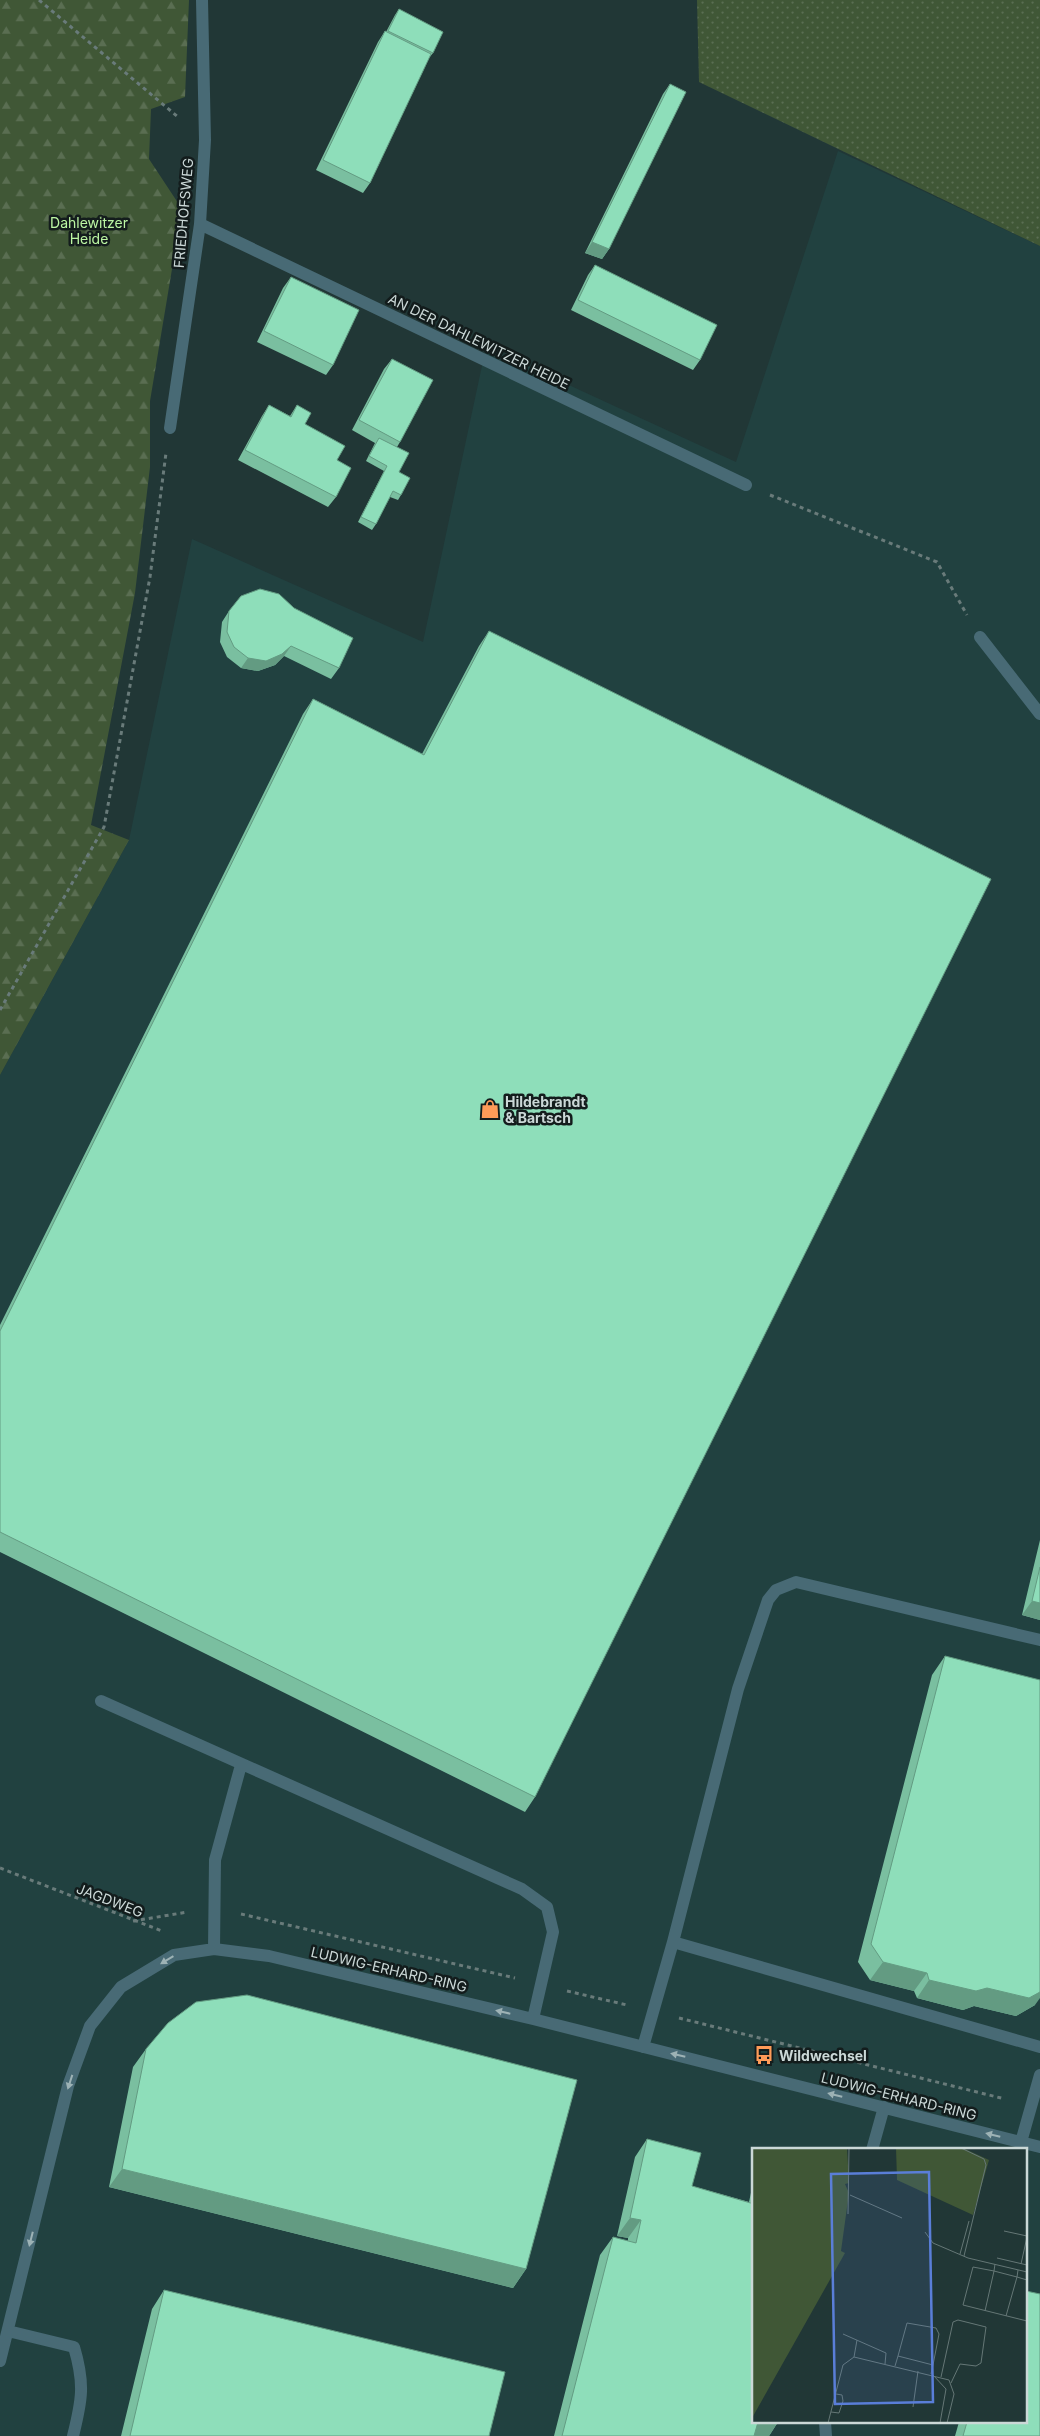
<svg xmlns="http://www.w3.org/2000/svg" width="1040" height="2436" font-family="Inter,sans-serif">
<defs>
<pattern id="grass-dots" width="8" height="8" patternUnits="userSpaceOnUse" patternTransform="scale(1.25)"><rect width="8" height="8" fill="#405736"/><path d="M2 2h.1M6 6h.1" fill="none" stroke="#5a6e52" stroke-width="1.8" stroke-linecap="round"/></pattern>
<pattern id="forest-firs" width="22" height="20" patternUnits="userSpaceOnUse" patternTransform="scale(1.25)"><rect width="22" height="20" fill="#405736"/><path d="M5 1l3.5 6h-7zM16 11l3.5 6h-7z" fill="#5a6e52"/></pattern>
</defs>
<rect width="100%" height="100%" fill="#213736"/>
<!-- built -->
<path fill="#214140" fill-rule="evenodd" d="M838 151 1040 246V2436H0V1075L129 840 192 539 423 642 486 347 736 462ZM754 2150H1026V2422H754Z"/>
<!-- grass -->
<path fill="url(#grass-dots)" d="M697 0H1040V246L699 82Z"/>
<!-- forest -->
<path fill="url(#forest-firs)" d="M0 0H189L185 97 151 109 149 159 182 209 150 401V467L135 593 91 825 129 840 0 1075Z"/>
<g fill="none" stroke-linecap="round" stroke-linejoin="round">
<!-- path -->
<path stroke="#697b7a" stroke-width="3" stroke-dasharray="4 4" stroke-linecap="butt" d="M39 0 178 117
M770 495 937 562 967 615
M0 1010 104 827 150 577 166 453
M0 1868 162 1931
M241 1914 515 1978
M133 1921 188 1912
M567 1991 627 2005
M679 2018 1005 2099"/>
<!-- minor -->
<path stroke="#486a75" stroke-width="12" d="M200 224 746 485
M170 428 200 224 205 140 202 0
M980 637 1040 714
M101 1701 522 1889 547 1907 553 1932 533 2019
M673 1942 738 1689 768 1600 776 1590 796 1582 1040 1640
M214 1949 215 1860 241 1765
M643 2047 673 1942 1040 2047
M1021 2142 1040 2075
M872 2150 884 2107
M8 2331 74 2347C85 2384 82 2400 73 2436
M0 2361 68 2086 90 2026 121 1987 174 1955 214 1949 269 1956 533 2019 1040 2147
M825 2422 826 2436"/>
</g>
<!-- wall -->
<path fill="#7abfa0" d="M399 9 433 53 429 58 370 183 363 193 316 170 378 42 385 31 386 32 395 15Z
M670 84 609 249 602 259 585 253 663 94Z
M595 265 700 360 693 370 571 310 588 275Z
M291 277 333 365 326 375 257 342 283 288Z
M392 359 400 442 397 447 401 495 398 500 390 497 376 524 372 530 358 522 384 471 366 461 375 443 352 430 384 369Z
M269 405 290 416 297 405 305 424 337 460 336 497 328 507 238 460 262 416Z
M229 611 339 668 331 679 284 656 275 665 258 671 241 668 227 657 220 642 222 622Z
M489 631 535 1797 525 1812 0 1552V1325L303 714 313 699 422 754 479 646Z
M1040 1540V1620L1022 1615Z
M945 1656 1035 2005 1016 2016 974 2006 963 2010 917 1998 914 1991 870 1980 858 1962 932 1675Z
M146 2049 526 2269 513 2288 109 2187 133 2067Z
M647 2139 692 2186 749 2202 752 2188 754 2186V2422H778L769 2436H554L600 2255 613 2237 628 2241V2238L617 2236 635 2157Z
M164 2290 489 2436H121L152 2309Z
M959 2422H1026L1040 2436H955Z"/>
<!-- shaded-wall -->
<path fill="#639b82" d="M592 242 609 249 602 259 585 253Z
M291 646 284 656 275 665 258 671 241 668 248 658Z
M1032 1601 1040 1603V1620L1022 1615Z
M883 1962 927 1973 914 1991 870 1980Z
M929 1980 987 1988 1040 1992V1998L1035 2005 1016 2016 974 2006 963 2010 917 1998Z
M122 2169 526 2269 513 2288 109 2187Z
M630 2218 641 2220 628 2238 617 2236Z
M755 2422H778L769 2436H750Z"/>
<!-- building -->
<path fill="#8edeba" stroke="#639b82" d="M399 9 443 32 433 53 388 31Z
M385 31 431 54 370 183 323 160Z
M670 84 686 92 609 249 592 242Z
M595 265 717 325 700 360 578 300Z
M291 277 359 310 333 365 264 331Z
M392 359 433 380 400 442 359 420Z
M269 405 291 417 297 405 311 413 305 424 345 446 337 460 351 468 336 497 245 450Z
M379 438 409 453 399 472 410 478 401 495 393 491 376 524 361 517 387 466 369 456Z
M260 589 279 594 294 608 353 638 339 668 291 646 282 654 266 661 248 658 234 647 227 632 229 611 241 596Z
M489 631 991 879 535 1797 0 1532V1331L313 699 424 755Z
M1040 1567V1603L1032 1601Z
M945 1656 1040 1680V1992L1029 1998 987 1988 976 1991 929 1980 927 1973 883 1962 871 1944Z
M247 1995 577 2080 526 2269 122 2169 146 2049 168 2023 196 2002Z
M647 2139 701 2153 692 2186 754 2204V2422H758L754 2436H562L613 2237 636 2243 641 2220 630 2218Z
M164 2290 505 2372 489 2436H130Z
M1026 2291 1040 2294V2436H963L967 2422H1026Z"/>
<!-- one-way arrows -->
<defs><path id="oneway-solid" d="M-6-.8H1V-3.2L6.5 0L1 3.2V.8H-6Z" transform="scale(1.25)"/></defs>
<g fill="#9db2b5">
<use href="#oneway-solid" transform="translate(167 1960) rotate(149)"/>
<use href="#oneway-solid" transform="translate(503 2012) rotate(-167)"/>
<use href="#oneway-solid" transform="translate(678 2055) rotate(-167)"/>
<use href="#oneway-solid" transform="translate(70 2082) rotate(108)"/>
<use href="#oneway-solid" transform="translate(835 2095) rotate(-166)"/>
<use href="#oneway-solid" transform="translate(993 2135) rotate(-166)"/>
<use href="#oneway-solid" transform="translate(31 2239) rotate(104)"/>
</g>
<!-- icons -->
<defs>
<g id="shop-bare" transform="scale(1.5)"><path d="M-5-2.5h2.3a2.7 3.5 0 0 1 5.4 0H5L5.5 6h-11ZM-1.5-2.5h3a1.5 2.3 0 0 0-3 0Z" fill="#fe9b58" stroke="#131c1c" stroke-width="2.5" paint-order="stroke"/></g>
<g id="bus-bare" transform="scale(1.5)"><path d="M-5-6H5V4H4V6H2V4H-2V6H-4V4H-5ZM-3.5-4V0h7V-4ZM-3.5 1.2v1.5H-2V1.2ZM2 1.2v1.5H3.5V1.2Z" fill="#fe9b58" stroke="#131c1c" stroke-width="2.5" paint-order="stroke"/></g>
</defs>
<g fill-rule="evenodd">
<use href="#shop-bare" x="490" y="1109"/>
<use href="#bus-bare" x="764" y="2055"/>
</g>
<g text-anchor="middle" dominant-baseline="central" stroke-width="5" stroke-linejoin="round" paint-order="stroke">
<!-- street labels -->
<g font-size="14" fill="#cbd8d7" stroke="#131c1c">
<text transform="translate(183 213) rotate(-85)">FRIEDHOFSWEG</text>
<text transform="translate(479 341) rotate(26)">AN DER DAHLEWITZER HEIDE</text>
<text transform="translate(110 1900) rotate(21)">JAGDWEG</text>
<text transform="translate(389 1969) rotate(13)">LUDWIG-ERHARD-RING</text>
<text transform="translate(899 2096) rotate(14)">LUDWIG-ERHARD-RING</text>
</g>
<!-- park labels -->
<g font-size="14" fill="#bcf6a3" stroke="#131c1c">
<text x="89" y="222">Dahlewitzer<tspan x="89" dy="16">Heide</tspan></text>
</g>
<!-- poi labels -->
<g font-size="14" font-weight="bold" fill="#cbd8d7" stroke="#131c1c" text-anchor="start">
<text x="505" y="1101">Hildebrandt<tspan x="505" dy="16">&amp; Bartsch</tspan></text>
<text x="779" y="2055">Wildwechsel</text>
</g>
</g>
<!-- overview -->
<g transform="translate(752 2148)">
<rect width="275" height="275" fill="#213736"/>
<path d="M144 0H211L237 12 221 67 145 32Z" fill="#405736"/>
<path d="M0 0H95L97 35 93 36 97 45 89 103 93 105 0 270Z" fill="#405736"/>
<path fill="none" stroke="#657776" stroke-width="1" d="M209 0 232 11 234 17 212 108M98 47 150 70M96 66 97 0M252 83 275 88M173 84 181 95 216 110 275 124M208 106 217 73M245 110 275 117M243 116 242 123 221 119 211 157 275 173M269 116 275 89M233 163 242 123 265 129 266 122M254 168 265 129 275 132M91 186 134 205 133 216M146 208 155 175 184 180 187 186 181 217M102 209 105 192M143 218 146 208 181 217 179 226M181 227 194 241 188 275M189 229 201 174 206 172 234 179 229 215 224 218 208 216 199 235M161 259 166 223M79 264 87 265 91 253 90 247 84 246M76 275 91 217 102 209 197 232 202 246 195 275"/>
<path fill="#5a7ed8" fill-opacity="0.15" stroke="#5a7ed8" stroke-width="2.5" d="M177 24 181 254 83 256 79 26Z"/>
<rect width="275" height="275" fill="none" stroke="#cbd8d7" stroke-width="2.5"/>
</g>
</svg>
